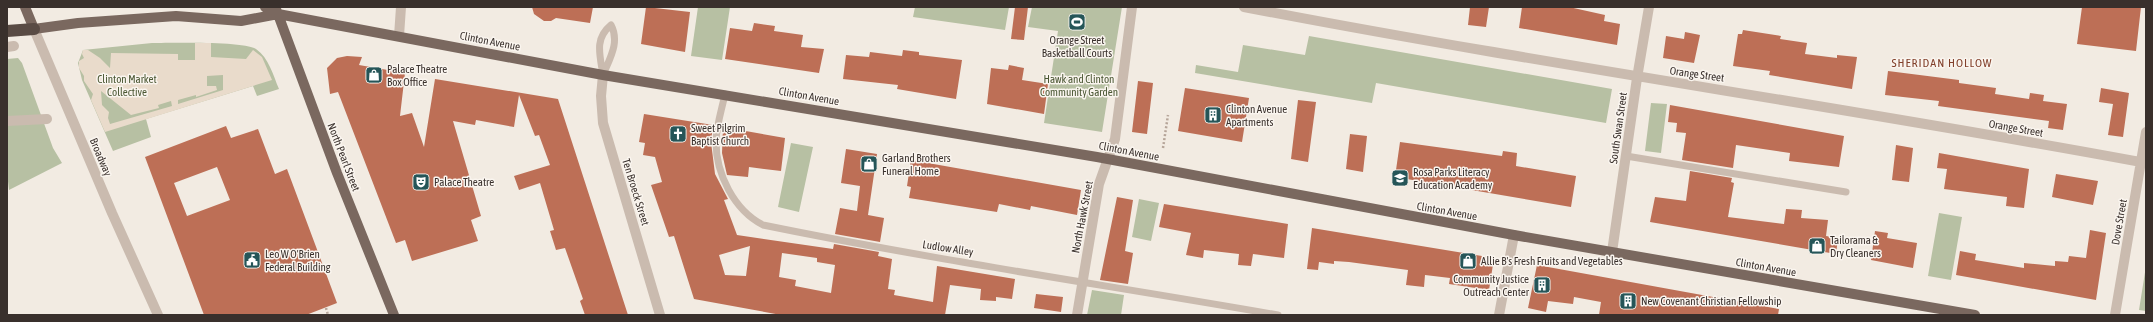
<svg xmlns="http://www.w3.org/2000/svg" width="2153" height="322" font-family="'Asap Condensed',sans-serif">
<rect width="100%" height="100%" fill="#f2ebe2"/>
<!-- green -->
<path fill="#b7c0a3" d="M698 7H730L722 60 691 56Z
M915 7H1009L1005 30 913 17Z
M1032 7H1122L1102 132 1044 123 1058 31 1028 27Z
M1309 36 1612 89 1606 123 1376 83 1372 103 1195 73 1196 65 1238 72 1243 45 1305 55Z
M152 43C170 43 244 41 256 49 269 58 273 75 279 89L257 96 253 86 146 119 151 137 113 151 82 80 78 63 83 50Z
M18 58 22 63 53 148 62 163 9 190 7 173V59Z
M1651 103 1667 104 1661 153 1645 151Z
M791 143 813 147 799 212 778 207Z
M1139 199 1159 203 1151 241 1132 237Z
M1939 213 1962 217 1951 280 1928 276Z
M2146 266V311L2139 310Z
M1092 290 1124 295 1121 315H1087Z"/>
<!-- plaza -->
<path fill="#e9dbcb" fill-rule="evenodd" d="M195 43H211V57L246 59 253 50 262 57 272 80 105 132 91 100 93 94 84 81V76L79 68V61L84 58 82 54 83 50H88L100 58 110 68 111 53 178 54V60H195ZM223 75V90L178 104V100L196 95V97L217 90 216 86H207V76ZM101 91 131 115 159 108 158 105 171 101 172 106 110 124 108 118 109 112 102 105Z"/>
<!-- building -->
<path fill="#bd6f56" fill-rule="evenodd" d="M532 7H593L590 23 556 18 551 21H544L534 14Z
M646 7 690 12 685 52 641 44Z
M1015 7H1028L1024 40 1011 39Z
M1470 7H1489L1486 27 1468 25Z
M1522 7H1569L1605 15 1604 21 1620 24 1617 45 1519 28Z
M2082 7H2141L2136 51 2077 44Z
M754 23 775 26 774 31 803 35 801 47 824 49 819 73 725 59 730 28 752 31Z
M1743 30 1781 36 1780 39 1807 43 1805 54 1837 58V55L1857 57 1852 89 1769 75 1770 71 1733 66 1738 34H1742Z
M1685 32 1700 35 1694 63 1663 58 1666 36 1684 39Z
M903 50 919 52V55L962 60 956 99 897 89 898 85 843 79 846 55 869 57 870 52 902 56Z
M347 56 362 57 359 65 405 73 400 116 412 113 424 147 435 79 558 99 628 315H585L580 301 583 299 565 248 556 250 550 231 554 230 540 183 519 190 514 176 550 165 539 135 535 136 519 95 514 127 476 120 475 125 453 121 481 216 471 220 478 241 412 261 405 240 396 243 338 92 330 94 327 68 337 58Z
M1009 65 1024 68 1022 80 1048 84 1044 114 987 104 991 68 1008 70Z
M1888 71 1959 80V83L1996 88 1995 94 2029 99 2030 93 2044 95 2043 101 2067 104 2063 130 2048 128 2049 121 1938 106 1939 101 1885 95Z
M1138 81 1153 83 1147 134 1132 132Z
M1185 88 1249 98 1242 142 1178 131Z
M2101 88 2129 93 2123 137 2108 135 2113 104 2099 102Z
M1298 100 1316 102 1308 162 1291 159Z
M1670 105 1844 136 1839 167 1789 161 1790 153 1736 145 1733 168 1682 160 1686 133 1676 132 1677 123 1668 122Z
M644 114 713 125 711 142 715 174 728 199 724 200 737 235 833 249 834 244 879 252 878 256 892 259 888 289 895 290 894 295 933 302 937 266 1015 279 1012 299 996 297V301L980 300 981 289 950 285 945 315H781L694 299 674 236 669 237 651 185 662 182 655 157 643 155 645 143 639 142ZM750 246 746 276 725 275 719 255ZM782 253 817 258V262L835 265 831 293 795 286 796 280 779 277Z
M226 126 231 138 258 129 275 174 287 169 337 303 306 315H204L145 157ZM217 167 230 200 187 216 174 183Z
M723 127 785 138 781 171 749 167 748 177 727 175 722 153Z
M1350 134 1367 136 1363 172 1346 169Z
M1400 142 1502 156 1503 151 1517 153 1516 166 1576 176 1571 207 1395 177Z
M1896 145 1913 148 1909 182 1892 180Z
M846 149 877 154 868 215 884 218 880 242 835 234 840 208 857 211 860 186 841 183Z
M1939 153 2029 169 2024 208 2006 206 2007 197 1944 189 1947 169 1937 168Z
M911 160 1081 190 1077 215 1031 206 1030 210 999 204 997 212 909 198 911 187 907 186Z
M1690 171 1732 178 1731 182 1734 183 1728 217 1784 224 1786 209 1802 210 1801 218 1828 220 1826 236 1838 238 1836 254 1650 222 1655 197 1686 201Z
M2056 174 2098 181 2093 205 2052 197Z
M1117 197 1133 200 1125 251 1133 253 1128 284 1100 280Z
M1164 204 1288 224 1284 258 1253 254 1251 266 1238 265 1239 254 1204 250 1203 258 1186 255 1191 233 1159 227Z
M1312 228 1494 258 1489 290 1449 284 1450 278 1425 275 1424 287 1406 285 1408 270 1349 262 1334 261V264L1319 262 1318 270 1307 269Z
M2090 230 2106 233 2096 300 1956 275 1960 251 1976 254 1975 260 2024 268V263L2055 266V261L2068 262 2069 256 2086 258Z
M1875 231 1888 233 1887 238 1917 243 1913 268 1871 260Z
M1537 265 1779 309 1778 315H1599L1601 302 1574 297 1573 304 1548 301 1546 312 1528 308Z
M1036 294 1063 297 1061 312 1034 308Z"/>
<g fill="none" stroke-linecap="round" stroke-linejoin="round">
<!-- path -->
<path stroke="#b6a599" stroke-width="2.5" stroke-dasharray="2 2" stroke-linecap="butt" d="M1163 148 1168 115
M326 308 328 315"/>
<!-- service -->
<path stroke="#cabbaf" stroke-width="7" d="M611 25C620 42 610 58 603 75 600 55 594 39 611 25Z
M725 94C722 109 716 126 716 142 716 174 734 210 763 225 934 260 1106 285 1278 315
M1626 156 1846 192"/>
<!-- pedestrian -->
<path stroke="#cabbaf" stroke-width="10" d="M7 47 14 46
M7 121 47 119"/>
<!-- minor -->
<path stroke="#cabbaf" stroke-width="10" d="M1244 7C1544 65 1846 107 2146 163
M399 36 401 7
M1612 252 1637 78 1649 7
M1077 315 1099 184 1115 139 1132 7
M1499 315 1514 235
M2115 315 2146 132"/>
<!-- tertiary -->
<path stroke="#cabbaf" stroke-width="10" d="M34 29 112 213 158 315
M603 75 601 96 603 123 660 315"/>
<!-- primary -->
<path stroke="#7a685f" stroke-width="10" d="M25 7 34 29 78 23 176 16 241 21 278 14
M265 7 278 14 603 75 1097 157 1514 235 1975 315
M276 9 337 173 394 315"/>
<!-- motorway -->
<path stroke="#594b44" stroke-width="12" d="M7 31 34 29"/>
</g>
<!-- icons -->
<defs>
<g id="stadium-square" transform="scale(0.9)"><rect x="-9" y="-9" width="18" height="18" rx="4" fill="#255558" stroke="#faf5ef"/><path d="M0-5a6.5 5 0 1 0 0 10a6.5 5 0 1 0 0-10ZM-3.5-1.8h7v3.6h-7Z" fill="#fff"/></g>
<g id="shop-square" transform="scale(0.9)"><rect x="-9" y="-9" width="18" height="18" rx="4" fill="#255558" stroke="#faf5ef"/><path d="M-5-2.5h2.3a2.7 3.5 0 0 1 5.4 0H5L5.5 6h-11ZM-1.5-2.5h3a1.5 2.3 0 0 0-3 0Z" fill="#fff"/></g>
<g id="building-square" transform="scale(0.9)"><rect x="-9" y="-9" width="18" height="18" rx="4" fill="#255558" stroke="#faf5ef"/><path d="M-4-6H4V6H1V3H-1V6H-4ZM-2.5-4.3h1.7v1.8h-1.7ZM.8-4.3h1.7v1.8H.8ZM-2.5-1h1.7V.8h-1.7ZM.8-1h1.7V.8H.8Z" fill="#fff"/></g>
<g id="church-square" transform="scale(0.9)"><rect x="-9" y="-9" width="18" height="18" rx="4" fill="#255558" stroke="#faf5ef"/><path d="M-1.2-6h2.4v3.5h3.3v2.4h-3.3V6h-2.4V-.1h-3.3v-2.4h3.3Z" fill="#fff"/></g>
<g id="school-square" transform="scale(0.9)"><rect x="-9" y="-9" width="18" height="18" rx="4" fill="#255558" stroke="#faf5ef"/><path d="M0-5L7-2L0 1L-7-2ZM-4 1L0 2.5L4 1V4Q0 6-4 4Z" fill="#fff"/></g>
<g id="theatre-square" transform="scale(0.9)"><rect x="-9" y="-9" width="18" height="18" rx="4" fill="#255558" stroke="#faf5ef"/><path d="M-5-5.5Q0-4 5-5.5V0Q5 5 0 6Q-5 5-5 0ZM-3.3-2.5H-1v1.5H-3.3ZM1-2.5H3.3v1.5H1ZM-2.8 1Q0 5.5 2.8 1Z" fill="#fff"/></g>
<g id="civic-square" transform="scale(0.9)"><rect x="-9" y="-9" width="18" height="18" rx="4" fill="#255558" stroke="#faf5ef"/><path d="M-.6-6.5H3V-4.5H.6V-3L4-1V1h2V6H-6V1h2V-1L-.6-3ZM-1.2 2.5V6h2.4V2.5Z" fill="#fff"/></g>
</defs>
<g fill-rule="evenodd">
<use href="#stadium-square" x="1077" y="22"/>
<use href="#shop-square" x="374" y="75"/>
<use href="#building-square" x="1213" y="115"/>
<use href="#church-square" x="678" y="134"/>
<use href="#shop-square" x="869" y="164"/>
<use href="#school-square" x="1400" y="178"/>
<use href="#theatre-square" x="421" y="182"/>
<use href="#shop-square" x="1817" y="246"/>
<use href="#civic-square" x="252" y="260"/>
<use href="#shop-square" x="1468" y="261"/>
<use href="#building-square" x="1542" y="285"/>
<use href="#building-square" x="1628" y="301"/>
</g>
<g text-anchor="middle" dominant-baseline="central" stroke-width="3" stroke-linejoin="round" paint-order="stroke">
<!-- poi labels -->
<g font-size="11" fill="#39302c" stroke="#faf5ef" text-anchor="start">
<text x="1077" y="40" text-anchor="middle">Orange Street<tspan x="1077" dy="13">Basketball Courts</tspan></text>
<text x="387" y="69">Palace Theatre<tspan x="387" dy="13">Box Office</tspan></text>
<text x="1226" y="109">Clinton Avenue<tspan x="1226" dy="13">Apartments</tspan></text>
<text x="691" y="128">Sweet Pilgrim<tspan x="691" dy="13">Baptist Church</tspan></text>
<text x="882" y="158">Garland Brothers<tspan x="882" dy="13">Funeral Home</tspan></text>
<text x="1413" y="172">Rosa Parks Literacy<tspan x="1413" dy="13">Education Academy</tspan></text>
<text x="434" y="182">Palace Theatre</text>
<text x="1830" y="240">Tailorama &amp;<tspan x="1830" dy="13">Dry Cleaners</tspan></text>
<text x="265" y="254">Leo W O'Brien<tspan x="265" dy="13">Federal Building</tspan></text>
<text x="1481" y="261">Allie B's Fresh Fruits and Vegetables</text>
<text x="1529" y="279" text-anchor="end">Community Justice<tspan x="1529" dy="13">Outreach Center</tspan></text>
<text x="1641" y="301">New Covenant Christian Fellowship</text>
</g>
<!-- street labels -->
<g font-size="11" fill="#39302c" stroke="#faf5ef">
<text transform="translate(490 41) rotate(11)">Clinton Avenue</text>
<text transform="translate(1697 74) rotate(8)">Orange Street</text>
<text transform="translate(809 96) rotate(10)">Clinton Avenue</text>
<text transform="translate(1618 128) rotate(-82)">South Swan Street</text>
<text transform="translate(2016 128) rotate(10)">Orange Street</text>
<text transform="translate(1129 151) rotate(11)">Clinton Avenue</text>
<text transform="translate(101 157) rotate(67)">Broadway</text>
<text transform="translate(344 157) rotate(69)">North Pearl Street</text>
<text transform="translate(636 192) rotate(73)">Ten Broeck Street</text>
<text transform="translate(1447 211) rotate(10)">Clinton Avenue</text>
<text transform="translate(1082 217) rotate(-79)">North Hawk Street</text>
<text transform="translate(2119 222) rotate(-80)">Dove Street</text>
<text transform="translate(948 248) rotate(9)">Ludlow Alley</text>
<text transform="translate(1766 267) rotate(10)">Clinton Avenue</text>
</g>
<!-- park labels -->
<g font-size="11" fill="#495632" stroke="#faf5ef">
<text x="127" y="79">Clinton Market<tspan x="127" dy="13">Collective</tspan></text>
<text x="1079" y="79">Hawk and Clinton<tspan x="1079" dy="13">Community Garden</tspan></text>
</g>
<!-- neighbourhood labels -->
<g font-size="12" letter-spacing="1" fill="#82402b" stroke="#faf5ef">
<text x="1942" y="63">SHERIDAN HOLLOW</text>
</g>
</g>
<!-- border -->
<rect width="2153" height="322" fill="none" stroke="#39302c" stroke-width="16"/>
</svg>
